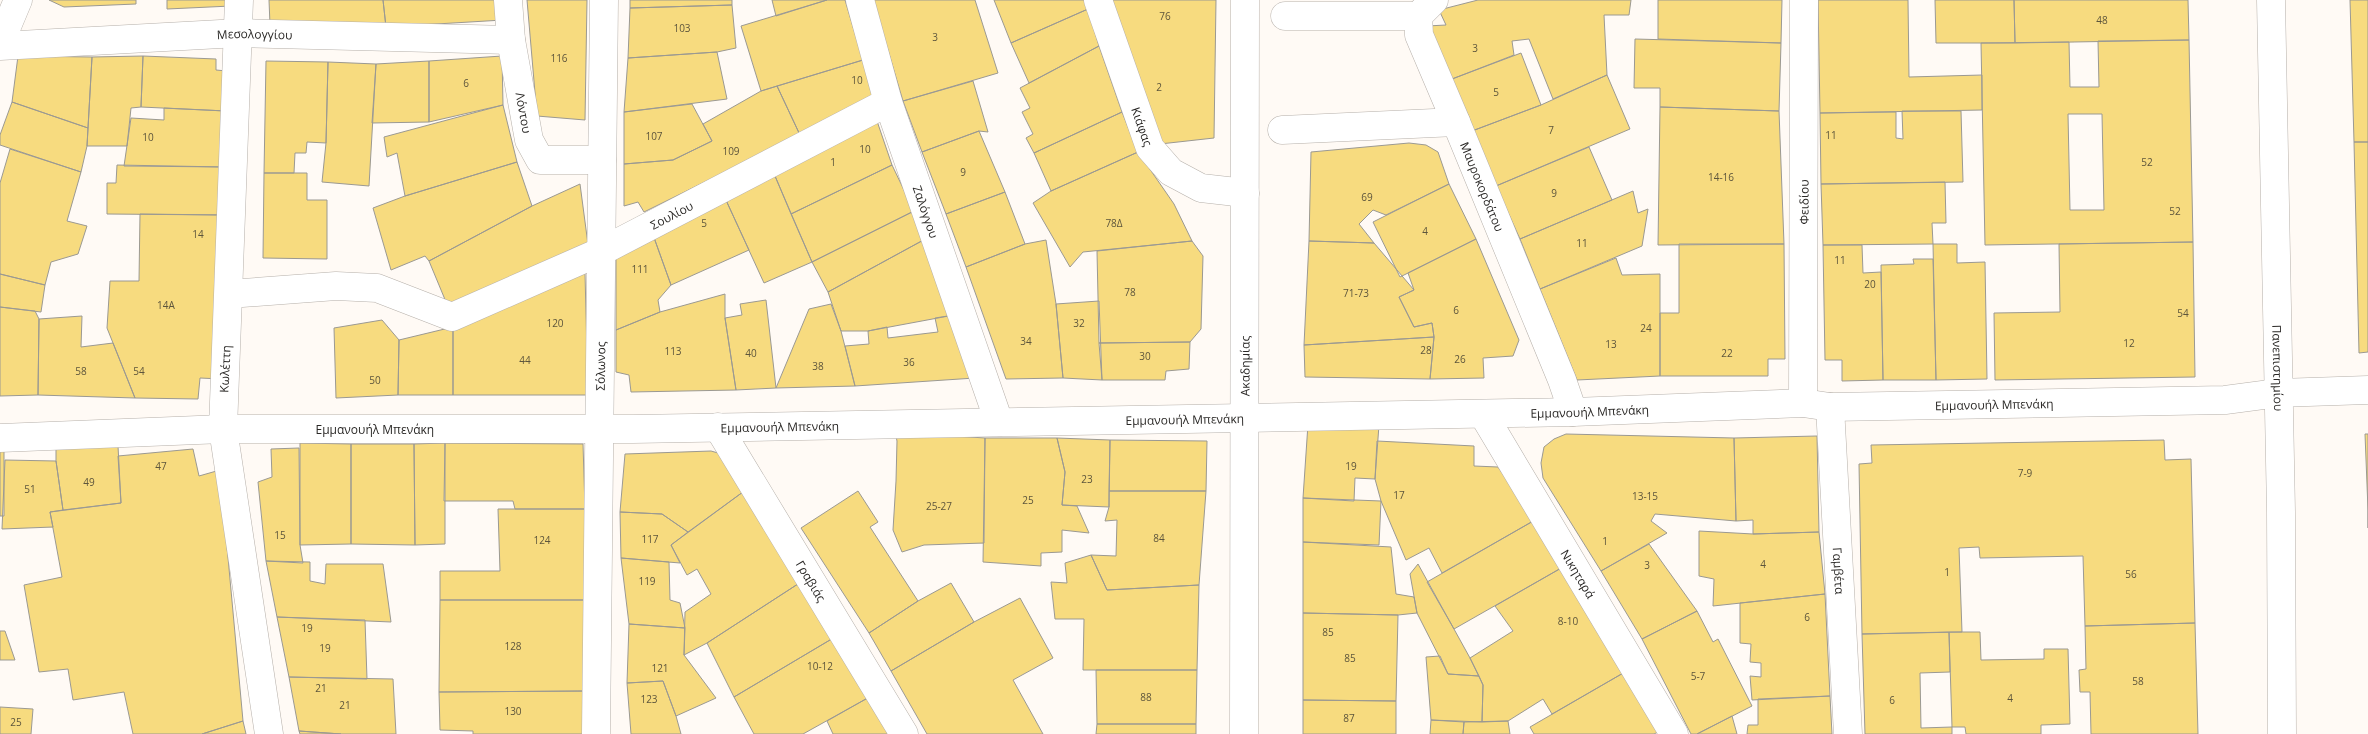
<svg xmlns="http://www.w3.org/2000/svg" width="2368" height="734" font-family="'Open Sans',sans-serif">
<rect width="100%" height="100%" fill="#fffaf5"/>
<!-- building -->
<path fill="#f7db7f" stroke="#9b9992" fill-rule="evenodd" d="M49 0H136V4L64 7Z
M167 0H232L231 6 167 9Z
M269 0H383L386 27 270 25Z
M383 0H501L503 20 386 27Z
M527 0H587L585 120 537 116Z
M630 0H732V5L630 8Z
M772 0H827L776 16Z
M827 0H845L863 60 761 91 741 26Z
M873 0H975L998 73 903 101Z
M994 0H1085L1088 9 1011 43Z
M1109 0H1216L1214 138 1160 144Z
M1478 0H1631L1629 15H1604L1607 75 1553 99 1529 39 1512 41 1514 55 1452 79 1427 26 1446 25 1439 10Z
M1658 0H1782L1781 43 1658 39Z
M1818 0H1908L1909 77 1982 75V110L1820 113Z
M1935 0H2014L2015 43H1936Z
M2014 0H2188L2189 40 2015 43Z
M2350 0H2368V142H2354Z
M732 5 736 48 717 52 628 58 630 8Z
M1088 9 1099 46 1029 83 1011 43Z
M1635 39 1781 43 1779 111 1660 107V88H1634Z
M2189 40 2193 242 1985 245 1981 43 2069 42 2070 87H2099L2098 41ZM2068 114H2102L2104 210H2070Z
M1099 46 1122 112 1034 153 1026 138 1033 134 1022 112 1030 108 1020 88Z
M717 52 727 99 624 112 628 58Z
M1521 53 1541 105 1472 131 1452 79Z
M18 56 92 57 88 128 12 102Z
M143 56 216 59V70L227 71 226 111 141 107Z
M143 56 141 107 131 108 127 146H87L92 57Z
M502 56 503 105 429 122V61Z
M863 60 877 98 800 135 777 86Z
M266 61 328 62 326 143 307 142 306 153H295L294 173H264Z
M429 61V122L372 123 376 64Z
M328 62 376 64 369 186 322 182 326 143Z
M1607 75 1630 129 1496 186 1472 131 1541 105Z
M973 81 988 132 979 131 922 152 903 101Z
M777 86 800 135 644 212 638 202 624 206V164L673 160 712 141 703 124 761 91Z
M12 102 88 128 87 146 81 172 0 145V135Z
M692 104 712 141 673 160 624 164V112Z
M503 105 517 162 405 196 397 153 387 157 384 137Z
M1660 107 1779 111 1784 244 1658 245Z
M164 108 226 111 225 167 124 166 131 118 164 120Z
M1902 111H1961L1963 182 1821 184 1820 113 1896 112V138L1903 139Z
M1122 112 1138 152 1051 191 1034 153Z
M877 121 892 165 791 214 775 176Z
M979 131 1005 192 946 214 922 152Z
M2354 142H2368V352L2359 353Z
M1409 143 1426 145 1438 152 1449 184 1386 215 1373 210 1359 224 1374 243 1309 241 1311 152Z
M1589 147 1612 200 1520 239 1496 186Z
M10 149 81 172 67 221 87 226 78 254 51 262 45 285 0 274V183Z
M1138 152 1174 204 1192 241 1083 252 1070 267 1033 203 1051 191Z
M517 162 532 206 429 261 425 256 391 270 373 208 405 196Z
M117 165 225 167V215L107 214V183H116Z
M892 165 914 211 812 262 791 214Z
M264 173H307V200H327V259L263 258Z
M775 176 812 262 764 283 725 198Z
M1945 182 1946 223H1932L1933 244 1823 245 1821 184Z
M580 184 589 252 451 314 429 261 532 206Z
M1449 184 1476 239 1400 277 1373 222Z
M1633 191 1638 213 1648 209 1642 246 1540 289 1520 239Z
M1005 192 1025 244 966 267 946 214Z
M725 198 749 250 671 285 652 232Z
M914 211 929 237 828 292 812 262Z
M140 214 225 215 221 379 200 378 198 399 135 398 107 328 110 281H139Z
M652 232 671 285 658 300 660 312 616 330V252Z
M929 237 954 315 868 331H841L828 292Z
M1476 239 1519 340 1513 356 1483 358 1484 378 1430 379 1434 337 1432 323 1414 327 1399 297 1414 290 1408 273Z
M1046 240 1056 304 1063 378 1006 379 966 267 1025 244Z
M1192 241 1203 256 1201 329 1190 342 1099 343 1097 251Z
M1309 241 1374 243 1414 290 1399 297 1414 327 1432 323 1434 337 1304 345Z
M2193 242 2195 377 1995 380 1994 313 2060 312 2059 244Z
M1679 244H1784L1785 359H1768V376H1660V313H1679Z
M1933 244H1957V263L1985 262 1987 379 1936 380Z
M1823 245H1862L1863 273 1881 272 1883 380 1842 381V360H1825Z
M1616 258 1622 275 1660 274V376L1577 380 1540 289Z
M1913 259H1933L1936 380H1883L1881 265 1914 264Z
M585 273 588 395H453V327Z
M0 274 45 285 41 312 0 307Z
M725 294V318L736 390 631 392 629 375 616 372V330L660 312Z
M766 300 776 388 736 390 725 318 742 315 740 304Z
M1099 301 1102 380 1063 378 1056 304Z
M831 304 841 331 855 386 776 388 809 309Z
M0 307 35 311 39 319 38 395 0 396Z
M954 315 975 378 855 386 845 346 869 344 868 331 887 327 888 338 938 332 935 318Z
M82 316 81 347 113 343 135 398 38 395 39 319Z
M382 320 399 340 398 395 336 398 334 328Z
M453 327V395H398L399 340Z
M1434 337 1430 379 1305 377 1304 345Z
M1190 342 1189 369 1166 371 1165 380H1102L1099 343Z
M1308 424 1379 425 1375 479 1355 478 1354 501 1303 498Z
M895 432 985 438 984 543 924 545 902 552 893 530 896 481 897 441Z
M1566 434 1734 438 1736 521 1655 514 1651 521 1667 533 1601 571 1543 478 1541 463 1544 447 1554 439Z
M2365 434H2368V528V510Z
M1817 436 1819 532 1753 534V520L1736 521 1734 438Z
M985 438H1057L1065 472 1062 505 1077 506 1089 533 1062 530V552L1041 553V566L983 562Z
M1057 438 1110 440 1109 507 1062 505 1065 472Z
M1110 440 1207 441 1206 491H1109Z
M2164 440 2165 460 2191 459 2195 623 2085 626 2083 556 1980 558 1979 547 1959 548 1962 632 1862 634 1859 464 1872 463 1871 445Z
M1377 441 1474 446V466L1498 467 1535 520 1442 573 1429 548 1406 560 1381 501 1375 479Z
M300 443 351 444V544L300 545Z
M445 443 583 444 585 509H515L513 501H444Z
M445 443V544L415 545 414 444Z
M351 444H414L415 545 351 544Z
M118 446 121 503 63 510 56 461V448Z
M0 448H4V516H0Z
M299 448 300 545 303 563 266 561 258 482 272 477 271 449Z
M193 449 199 476 220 470 243 721 202 734H133L124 692 73 700 68 669 39 672 24 585 62 577 50 512 121 503 118 456Z
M711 451 725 455 747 489 688 532 662 514 620 512 625 454Z
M5 460 56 461 63 510 50 512 53 527 2 529Z
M747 489 801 582 707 643 684 655 685 612 711 594 697 569 687 575 671 545Z
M858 491 878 522 870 527 918 601 869 633 801 528Z
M1109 491H1206L1199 585 1107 590 1091 555 1116 556 1117 520 1105 521 1109 507Z
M1303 498 1381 501 1379 545 1303 542Z
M498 509H585V600H440V571H500Z
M620 512 662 514 688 532 671 545 680 563 621 558Z
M1535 520 1563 567 1454 629 1427 582Z
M1699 531 1753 534 1819 532 1825 594 1713 606 1714 579 1699 576Z
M1303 542 1391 547 1396 594 1414 597 1417 613 1398 615 1303 613Z
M1649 544 1697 611 1642 639 1601 571Z
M1091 555 1107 590 1199 585 1197 670H1083L1084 619H1055L1051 582 1067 583 1065 563Z
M621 558 669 562 670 600 680 603 685 628 629 624Z
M266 561 310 562V581L325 584 326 564H383L391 622 277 617Z
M1418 564 1470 658 1479 676 1448 674 1417 613 1410 574Z
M1563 567 1625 672 1552 714 1543 699 1508 721 1482 722 1483 685 1470 658 1513 631 1495 606Z
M801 582 835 637 734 697 707 643Z
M951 583 974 622 891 671 869 633 918 601Z
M1825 594 1830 696 1752 700 1750 676 1761 677V663L1750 662 1751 644 1740 643V603Z
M1020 598 1053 658 1013 680 1043 734H927L891 671 974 622Z
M440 600H585L586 691 439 692Z
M1697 611 1713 642 1718 639 1752 706 1697 734H1691L1642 639Z
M1303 613 1398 615 1396 701 1303 700Z
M277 617 365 620 367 679 289 677Z
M2195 623 2198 734H2091L2090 692H2080L2079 670 2086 669 2085 626Z
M629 624 685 628 684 655 716 698 676 716 663 681 627 683Z
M0 631H5L15 660H0Z
M1949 632H1980L1981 660 2044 659V649H2068L2070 724 2041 725V734H1966L1965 727H1952Z
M1949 632 1950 672 1920 673 1921 728 1952 727V734H1865L1862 634Z
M835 637 873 695 803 734H754L734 697Z
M1440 656 1448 674 1479 676 1483 685 1482 722 1431 720 1426 657Z
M1096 670H1197L1196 724H1097Z
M1625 672 1660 731 1654 734H1534L1530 727Z
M289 677 393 679 396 734H341L299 731Z
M663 681 676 716 681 734H631L627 683Z
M586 691 585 734H473V731L440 730 439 692Z
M873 695 896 734H833L827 721Z
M1830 696 1832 734H1747L1748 725H1758V699Z
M1303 700 1396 701V734H1303Z
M0 707 33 709 31 734H0Z
M1732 716 1737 734H1697Z
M1431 720 1464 722 1463 734H1430Z
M243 721 246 734H202Z
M1508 721 1510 734H1463L1464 722Z
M1097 724H1196V734H1096Z
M299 731 341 734H300Z"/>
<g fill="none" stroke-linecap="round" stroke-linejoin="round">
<!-- minor casing -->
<g stroke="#b6b0aa" stroke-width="29">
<g id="minor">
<path d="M239 0 223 429 269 734"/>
<path id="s1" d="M508 0 511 40 529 140 540 160H602"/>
<path id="s2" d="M860 0 888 102 999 422"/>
<path id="s3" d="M1098 0 1150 148 1171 172 1201 188 1245 193"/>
<path d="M1434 0 1418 16 1419 35 1456 122"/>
<path d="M1285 16H1418"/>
<path d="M0 43 18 0"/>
<path id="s4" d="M0 46 239 33 511 40"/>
<path id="s5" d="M1282 130 1456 122 1562 380 1573 412"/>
<path id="s6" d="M229 294 336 286 377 288 452 317 602 251 888 102"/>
<path id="s7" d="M1803 403 1804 0"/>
<path id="s8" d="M1830 407 1848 734"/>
<path id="s9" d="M1483 414 1674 734"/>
<path id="s10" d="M718 427 904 734"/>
<path id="s11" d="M0 438 223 429H633L1573 412 1803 403 1830 407 2225 400 2278 393 2368 390"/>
</g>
</g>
<!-- major casing -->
<g stroke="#b6b0aa" stroke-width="29">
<g id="major">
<path id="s12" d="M2271 0 2281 512 2282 734"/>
<path id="s13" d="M596 734 604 0"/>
<path id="s14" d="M1244 734 1245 0"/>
</g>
</g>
<!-- minor -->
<use href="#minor" stroke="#fff" stroke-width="28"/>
<!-- major -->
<use href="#major" stroke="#fff" stroke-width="28"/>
</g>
<g text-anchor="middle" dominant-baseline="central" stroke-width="4" stroke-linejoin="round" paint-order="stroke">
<!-- number labels -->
<g font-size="10" fill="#5d553c">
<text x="1165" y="16">76</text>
<text x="2102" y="20">48</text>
<text x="682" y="28">103</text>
<text x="935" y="37">3</text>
<text x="1475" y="48">3</text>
<text x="559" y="58">116</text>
<text x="857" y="80">10</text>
<text x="466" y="83">6</text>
<text x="1159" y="87">2</text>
<text x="1496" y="92">5</text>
<text x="1551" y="130">7</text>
<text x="1831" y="135">11</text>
<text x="654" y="136">107</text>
<text x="148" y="137">10</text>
<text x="865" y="149">10</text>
<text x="731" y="151">109</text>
<text x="833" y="162">1</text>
<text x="2147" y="162">52</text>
<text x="963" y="172">9</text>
<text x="1721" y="177">14-16</text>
<text x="1554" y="193">9</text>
<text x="1367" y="197">69</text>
<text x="2175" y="211">52</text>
<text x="704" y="223">5</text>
<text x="1114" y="223">78Δ</text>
<text x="1425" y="231">4</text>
<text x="198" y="234">14</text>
<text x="1582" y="243">11</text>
<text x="1840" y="260">11</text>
<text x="640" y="269">111</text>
<text x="1870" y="284">20</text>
<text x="1130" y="292">78</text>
<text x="1356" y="293">71-73</text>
<text x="166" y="305">14Α</text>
<text x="1456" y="310">6</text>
<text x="2183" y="313">54</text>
<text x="555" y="323">120</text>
<text x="1079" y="323">32</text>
<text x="1646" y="328">24</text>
<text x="1026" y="341">34</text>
<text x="2129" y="343">12</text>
<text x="1611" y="344">13</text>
<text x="1426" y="350">28</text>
<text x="673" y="351">113</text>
<text x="751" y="353">40</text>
<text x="1727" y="353">22</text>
<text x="1145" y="356">30</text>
<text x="1460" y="359">26</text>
<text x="525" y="360">44</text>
<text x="909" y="362">36</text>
<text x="818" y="366">38</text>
<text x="81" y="371">58</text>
<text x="139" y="371">54</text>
<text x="375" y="380">50</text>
<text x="161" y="466">47</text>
<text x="1351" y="466">19</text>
<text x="2025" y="473">7-9</text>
<text x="1087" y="479">23</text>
<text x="89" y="482">49</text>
<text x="30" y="489">51</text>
<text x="1399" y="495">17</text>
<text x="1645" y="496">13-15</text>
<text x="1028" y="500">25</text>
<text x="939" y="506">25-27</text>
<text x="280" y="535">15</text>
<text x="1159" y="538">84</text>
<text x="650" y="539">117</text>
<text x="542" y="540">124</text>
<text x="1605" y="541">1</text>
<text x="1763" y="564">4</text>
<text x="1647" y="565">3</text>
<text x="1947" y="572">1</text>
<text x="2131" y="574">56</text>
<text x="647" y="581">119</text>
<text x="1807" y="617">6</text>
<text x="1568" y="621">8-10</text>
<text x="307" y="628">19</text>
<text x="1328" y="632">85</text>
<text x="513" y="646">128</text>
<text x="325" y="648">19</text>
<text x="1350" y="658">85</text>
<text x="820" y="666">10-12</text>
<text x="660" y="668">121</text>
<text x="1698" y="676">5-7</text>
<text x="2138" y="681">58</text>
<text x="321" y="688">21</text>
<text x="1146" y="697">88</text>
<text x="2010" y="698">4</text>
<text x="649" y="699">123</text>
<text x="1892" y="700">6</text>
<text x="345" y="705">21</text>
<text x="513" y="711">130</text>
<text x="1349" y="718">87</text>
<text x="16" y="722">25</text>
</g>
<!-- street labels -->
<g font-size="12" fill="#2a2826" stroke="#fff">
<text stroke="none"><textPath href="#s4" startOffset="255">Μεσολογγίου</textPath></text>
<text stroke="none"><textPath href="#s1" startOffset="114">Λόντου</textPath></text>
<text stroke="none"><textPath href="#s3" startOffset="134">Κιάφας</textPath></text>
<text stroke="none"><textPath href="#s5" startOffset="244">Μαυροκορδάτου</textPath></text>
<text stroke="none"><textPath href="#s7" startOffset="201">Φειδίου</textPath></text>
<text stroke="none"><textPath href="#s2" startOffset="222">Ζαλόγγου</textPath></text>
<text stroke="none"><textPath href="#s6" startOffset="471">Σουλίου</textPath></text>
<text stroke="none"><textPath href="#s13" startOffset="368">Σόλωνος</textPath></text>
<text stroke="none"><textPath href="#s14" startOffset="368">Ακαδημίας</textPath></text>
<text stroke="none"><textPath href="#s12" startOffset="368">Πανεπιστημίου</textPath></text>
<text transform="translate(225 369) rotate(-87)">Κωλέττη</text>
<text stroke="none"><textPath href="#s11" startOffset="1995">Εμμανουήλ Μπενάκη</textPath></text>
<text stroke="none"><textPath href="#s11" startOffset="1590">Εμμανουήλ Μπενάκη</textPath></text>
<text stroke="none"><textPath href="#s11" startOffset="1185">Εμμανουήλ Μπενάκη</textPath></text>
<text stroke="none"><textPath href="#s11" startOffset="780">Εμμανουήλ Μπενάκη</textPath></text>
<text stroke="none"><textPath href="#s11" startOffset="375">Εμμανουήλ Μπενάκη</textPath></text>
<text stroke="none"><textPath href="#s8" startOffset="164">Γαμβέτα</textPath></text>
<text stroke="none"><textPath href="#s9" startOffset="186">Νικηταρά</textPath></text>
<text stroke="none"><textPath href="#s10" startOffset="180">Γραβιάς</textPath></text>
</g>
</g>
</svg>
